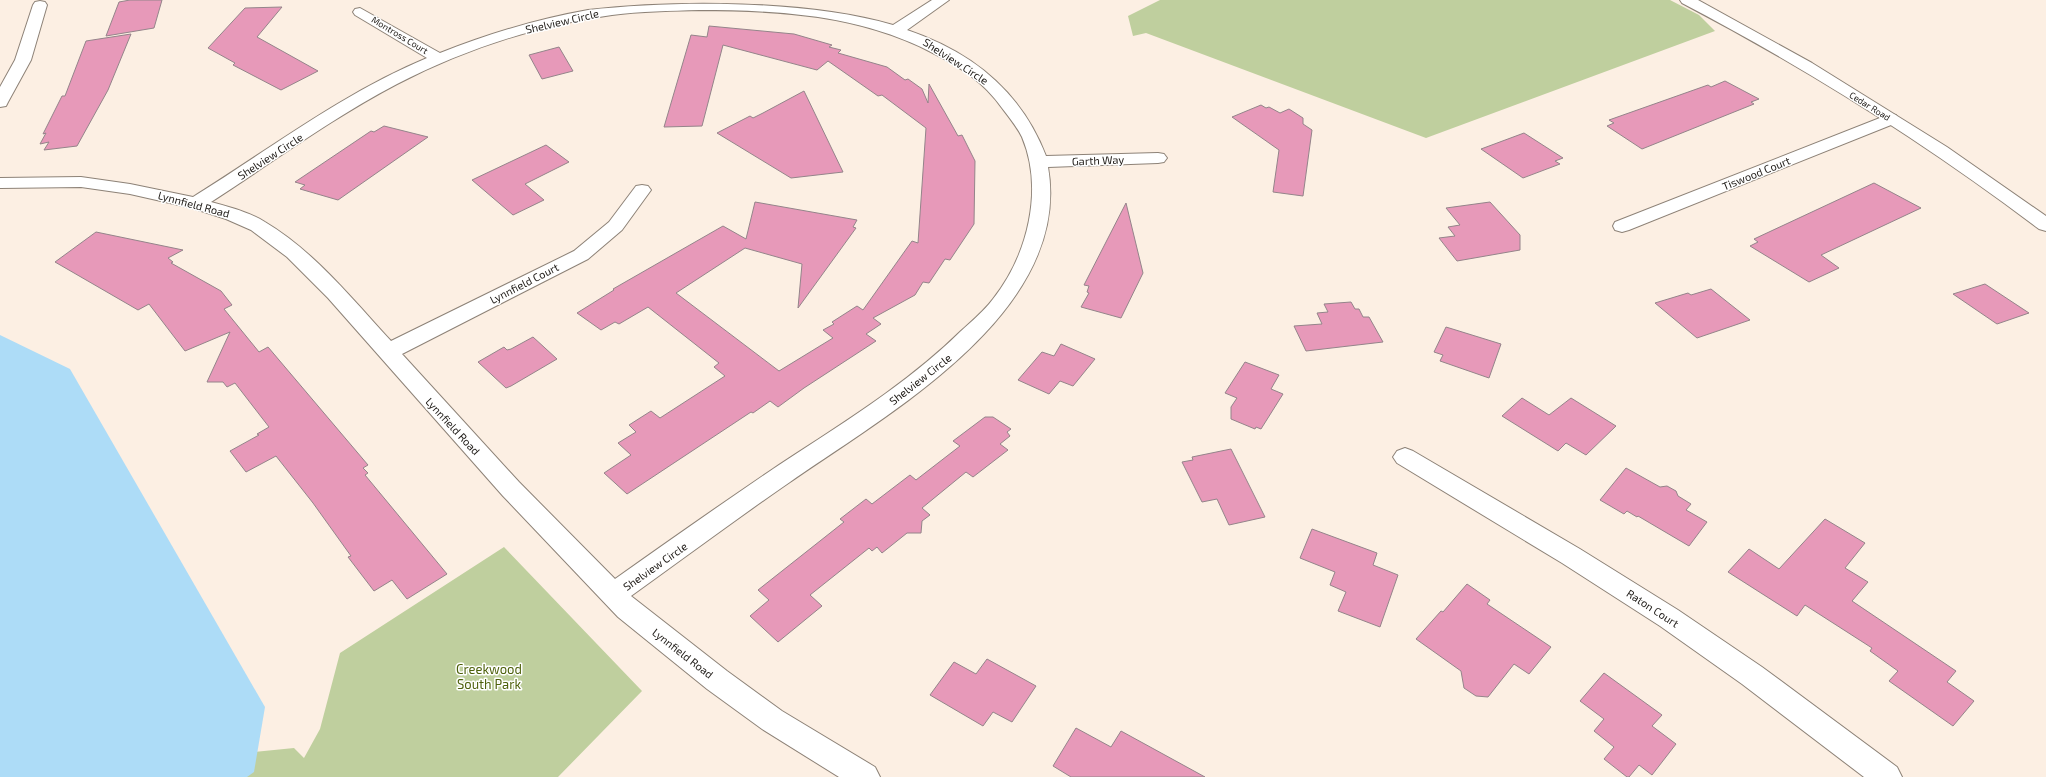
<svg xmlns="http://www.w3.org/2000/svg" width="2046" height="777" font-family="'Exo 2',sans-serif">
<rect width="100%" height="100%" fill="#fcefe3"/>
<!-- green -->
<path fill="#bfcf9e" d="M1160 0H1670L1699 15 1715 31 1426 138 1146 33 1133 36 1128 16Z
M504 547 642 691 558 777H188L235 754 294 748 304 758 320 729 340 653Z"/>
<!-- water -->
<path fill="#addcf7" d="M0 335 70 369 265 707 254 772 247 777H0Z"/>
<!-- building -->
<path fill="#e799b9" stroke="#94848a" d="M130 0H162L154 28 106 36 119 2Z
M282 7 257 37 318 71 281 90 233 65 235 63 208 48 245 8Z
M709 26 794 34 832 45 829 47 841 50 838 53 887 67 905 80 908 79 922 89 928 103 929 84 958 136 962 135 975 161 974 224 950 260 945 259 929 283 923 282 915 295 873 318 881 324 866 334 876 341 804 388 778 407 770 401 753 413 751 412 627 494 604 473 631 455 618 443 636 432 629 425 651 411 660 418 725 376 714 367 719 363 648 307 619 324 615 322 601 330 577 313 614 290 613 289 723 226 746 239 755 202 857 220 853 227 856 228 798 308 802 264 745 248 676 293 779 371 833 338 823 330 834 324 832 322 857 306 863 310 912 241 918 243 926 128 882 95 878 96 828 61 817 70 723 45 702 126 664 127 691 35 707 37Z
M131 34 108 90 77 146 44 150 49 142 40 144 46 133 43 134 62 96H65L86 41Z
M559 47 573 71 542 79 529 55Z
M1725 81 1759 99 1751 102 1754 104 1642 149 1607 126 1614 123 1609 120 1708 85 1711 87Z
M804 91 843 172 791 178 717 133 750 116 753 118 763 113Z
M1261 105 1266 108 1269 107 1280 113 1289 109 1303 118V124L1312 130 1303 196 1273 192 1279 150 1232 117Z
M384 126 428 137 338 200 300 189 305 185 295 182 371 131 374 132Z
M1524 133 1563 158 1555 161 1560 164 1523 178 1481 149Z
M546 145 569 162 525 184 544 200 513 215 472 180Z
M1874 183 1921 208 1821 255 1839 268 1809 282 1750 246 1758 242 1754 239Z
M1490 202 1520 235V250L1457 261 1439 238 1455 236 1448 227 1460 225 1446 208Z
M1126 203 1143 273 1121 318 1081 307 1089 293 1087 292 1089 286 1084 285Z
M96 232 183 250 168 258 173 262 171 263 221 291 232 305 224 309 259 352 268 347 368 465 363 468 368 473 365 475 447 574 407 599 392 580 374 591 348 557 351 556 313 503 276 456 246 472 230 451 259 435 257 434 269 427 235 383 227 387 223 382H207L230 332 185 351 149 304 138 310 55 262Z
M1985 284 2029 313 1997 324 1953 294Z
M1711 289 1750 320 1697 338 1655 303 1688 293 1691 295Z
M1351 302 1355 309H1359L1363 317H1369L1383 342 1306 351 1294 326 1322 324 1317 313 1328 312 1324 304Z
M1446 327 1501 344 1489 378 1440 361 1443 355 1434 352Z
M533 337 557 359 511 386 506 388 478 362 504 347 507 350 511 349Z
M1061 344 1095 359 1073 386 1060 381 1049 394 1018 380 1042 352 1054 356Z
M1245 362 1279 375 1271 389 1283 394 1261 429 1256 427 1255 429 1231 419V407L1237 398 1225 393Z
M1522 398 1549 415 1571 398 1616 426 1586 455 1566 443 1558 451 1502 416Z
M985 417H993L1011 429 1007 432 1010 436 1000 444 1008 450 973 477 966 472 922 508 930 515 922 521 921 533H907L882 553 877 547 872 551 869 548 810 595 822 606 778 642 750 616 769 600 758 590 844 522 840 519 866 499 872 504 910 475 916 480 960 446 953 441Z
M1231 449 1265 517 1229 525 1217 499 1202 502 1182 462 1193 460 1192 457Z
M1626 468 1660 487 1667 486 1676 491 1678 496 1691 504 1686 510 1707 522 1689 546 1638 516 1637 517 1627 511 1624 514 1600 500Z
M1825 519 1865 543 1845 568 1868 582 1852 601 1956 671 1947 682 1974 701 1953 726 1889 681 1898 671 1870 651 1872 648 1805 605 1797 616 1728 572 1749 549 1779 569Z
M1312 529 1377 553 1373 565 1398 575 1380 627 1338 611 1346 592 1330 585 1335 572 1300 558Z
M1467 584 1490 600 1487 604 1551 647 1529 674 1514 664 1488 697 1476 696 1464 688 1461 671 1416 639 1441 611 1443 612Z
M987 659 1036 686 1012 722 993 712 983 726 930 695 954 662 976 674Z
M1604 673 1662 715 1652 726 1676 744 1652 775 1639 765 1629 777H1627L1604 759 1614 747 1594 731 1604 719 1580 701Z
M1076 728 1111 747 1121 731 1205 777H1071L1053 766Z"/>
<g fill="none" stroke-linecap="round" stroke-linejoin="round">
<!-- minor casing -->
<g stroke="#8d8277" stroke-width="2">
<path id="minor" d="M932 0H949L907 30C972 52 1021 91 1046 156L1158 153 1164 154 1167 158 1164 162 1158 163 1048 167C1073 311 889 413 790 482 736 519 684 558 631 596L727 671 782 711 875 767 880 777H839L762 729 707 689 618 617 503 496 328 298 287 257 251 230 226 219 192 208 130 194 81 187 0 188V178L81 177 130 184 193 197C270 149 343 93 427 58L355 15 353 12 355 9 360 8 440 53C488 34 537 19 588 10 677 0 808 0 893 25ZM699 10C779 10 859 15 931 52 959 66 984 82 1002 108 1009 117 1017 127 1022 137 1044 189 1028 255 993 299 984 311 972 321 961 331 905 386 838 426 773 469 720 505 667 542 615 579L519 482 402 354 588 259 622 230 651 190 648 186 642 185 636 186 609 222 574 251 391 341C353 300 314 251 265 222 249 212 229 207 211 202 273 162 332 118 397 84 463 50 538 25 612 15 641 11 670 11 699 10Z
M40 1 45 2 47 5 31 60 8 102 6 106 0 107V87L15 60 33 5 35 2Z
M1890 114 1896 115 1898 119 1896 123 1629 230 1622 232 1615 230 1613 226 1615 222Z
M1405 448 1413 451 1580 549 1678 610 1762 667 1897 767 1902 777H1864L1742 684 1660 626 1562 563 1397 463 1393 457 1397 451Z"/>
</g>
<!-- tertiary casing -->
<g stroke="#8d8277" stroke-width="2">
<path id="tertiary" d="M1680 0H1698L1812 63 1947 147 2046 216V231L2039 229C1927 144 1806 68 1682 3Z"/>
</g>
<!-- minor -->
<use href="#minor" fill="#fff" fill-rule="evenodd"/>
<!-- tertiary -->
<use href="#tertiary" fill="#fff" fill-rule="evenodd"/>
</g>
<g text-anchor="middle" dominant-baseline="central" stroke-width="3" stroke-linejoin="round" paint-order="stroke">
<!-- far-street labels -->
<g font-size="9" fill="#1e1a16" stroke="#fff">
<text transform="translate(400 35) rotate(31)">Montross Court</text>
<text transform="translate(1870 106) rotate(32)">Cedar Road</text>
</g>
<!-- street labels -->
<g font-size="11" fill="#1e1a16" stroke="#fff">
<text transform="translate(562 21) rotate(-13)">Shelview Circle</text>
<text transform="translate(956 61) rotate(33)">Shelview Circle</text>
<text transform="translate(270 156) rotate(-33)">Shelview Circle</text>
<text transform="translate(1098 160) rotate(-2)">Garth Way</text>
<text transform="translate(1756 173) rotate(-22)">Tiswood Court</text>
<text transform="translate(194 204) rotate(15)">Lynnfield Road</text>
<text transform="translate(524 283) rotate(-27)">Lynnfield Court</text>
<text transform="translate(920 379) rotate(-38)">Shelview Circle</text>
<text transform="translate(453 426) rotate(47)">Lynnfield Road</text>
<text transform="translate(655 566) rotate(-35)">Shelview Circle</text>
<text transform="translate(1653 608) rotate(33)">Raton Court</text>
<text transform="translate(683 653) rotate(38)">Lynnfield Road</text>
</g>
<!-- near-park labels -->
<g font-size="13" fill="#4d600b" stroke="#fff">
<text x="489" y="669">Creekwood<tspan x="489" dy="15">South Park</tspan></text>
</g>
</g>
</svg>
